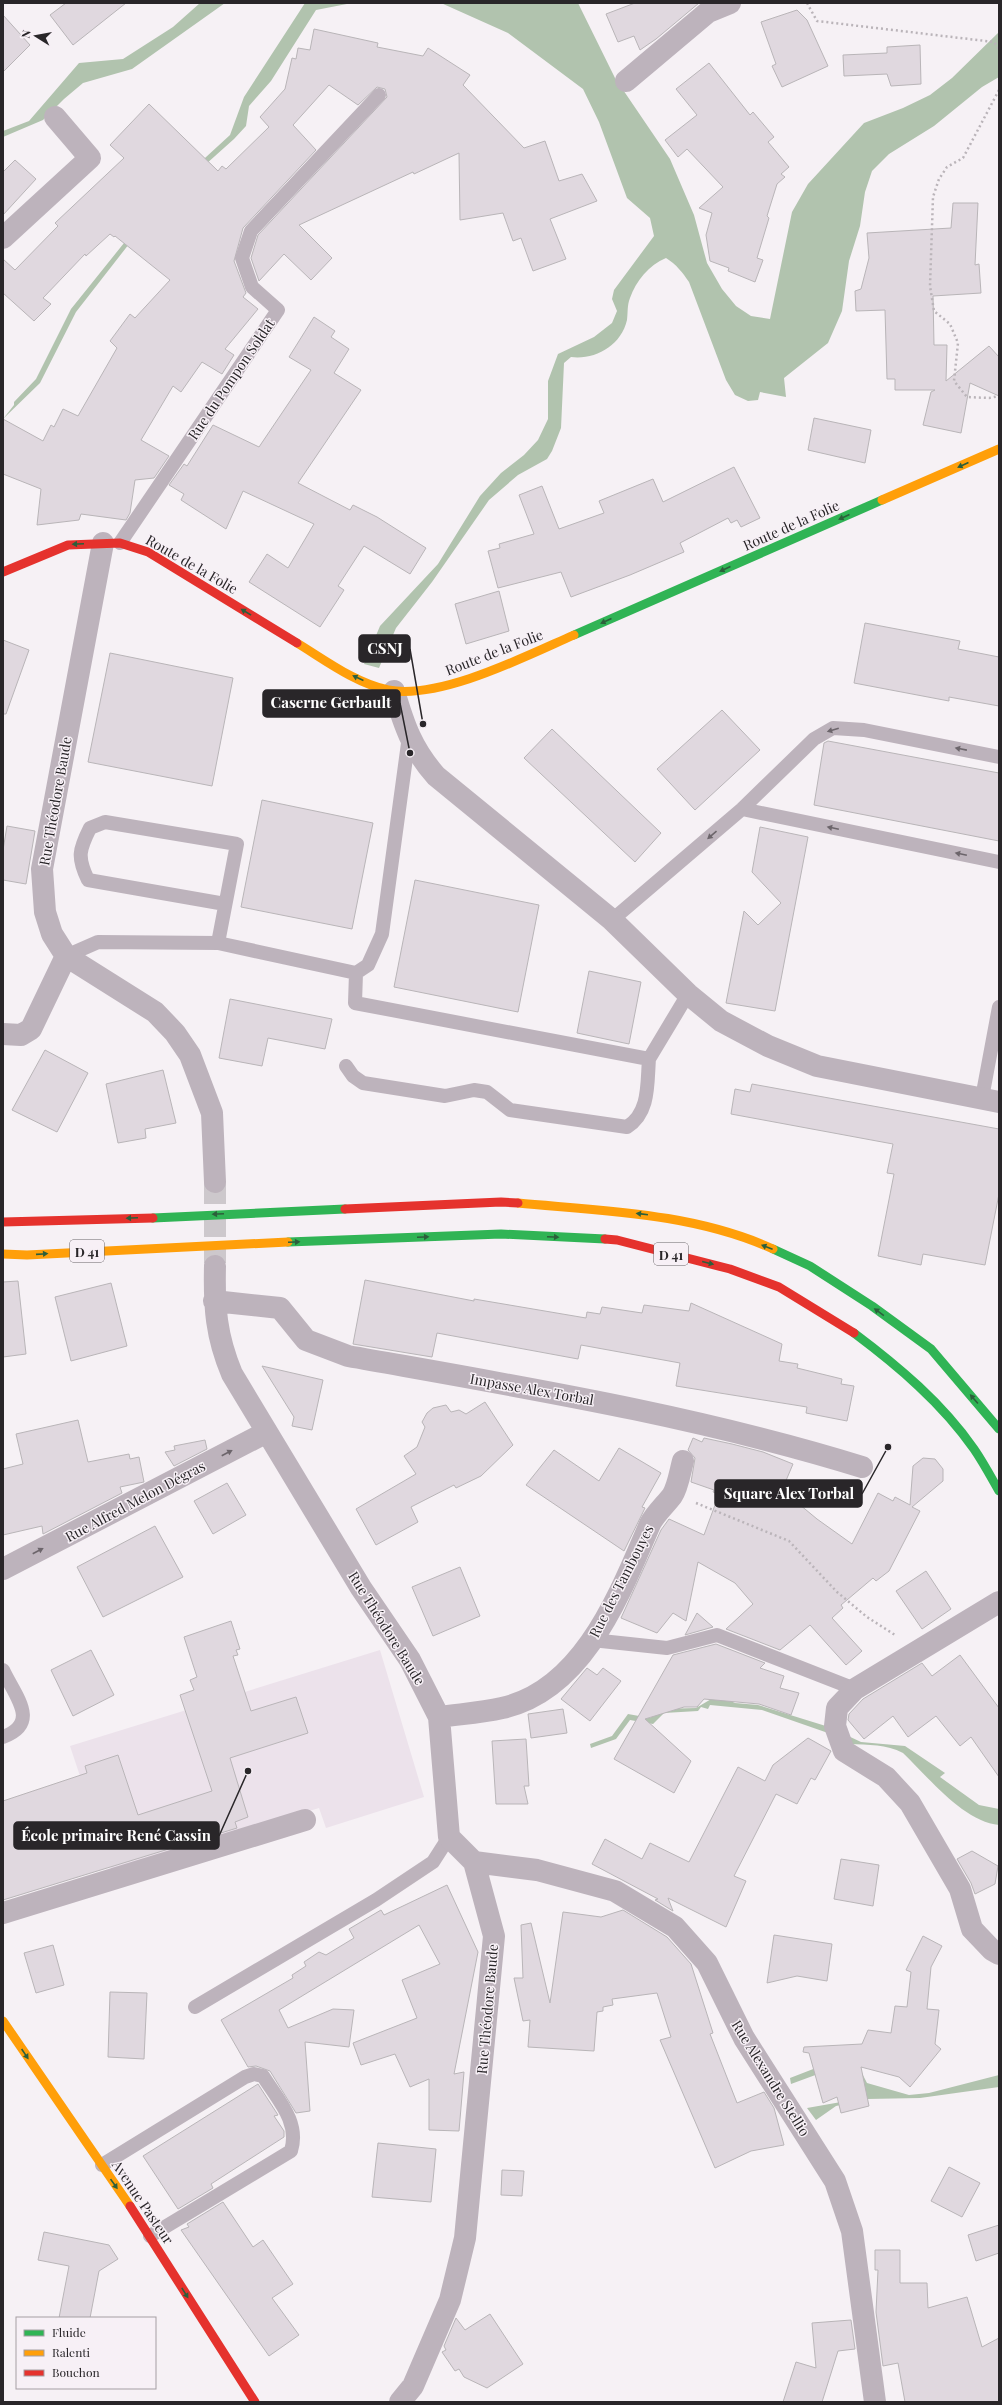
<svg xmlns="http://www.w3.org/2000/svg" width="1002" height="2405" font-family="'Playfair Display',serif">
<rect width="100%" height="100%" fill="#f6f1f5"/>
<!-- built -->
<path fill="#ece2eb" d="M380 1650 424 1797 326 1828 319 1808 112 1872 70 1746Z"/>
<!-- water -->
<path fill="#b1c3ae" d="M200 3H225L132 69 83 83 64 99 43 120 3 137V131L29 121 79 63 123 59 173 27Z
M305 3H352L316 10 271 81 249 106 246 126 234 139 177 190 129 244 76 312 40 383 3 419 14 405V402L36 379 71 309 124 243 169 191 230 135 244 97Z
M441 3H578L615 78 670 159 694 215 707 263 722 289 736 306 751 316 770 319 792 212 808 184 864 123 903 108 930 95 952 78 999 32V77L982 87 934 126 889 154 872 171 865 192 860 226 849 261 842 311 828 343 784 378 786 397 760 392 758 400 748 401 735 395 726 380 689 282C683 273 676 264 666 258 649 265 636 281 630 298 627 305 628 313 627 320 621 346 595 360 571 357L564 363 561 428 552 451 547 459 518 475 489 500 432 582 396 628 379 668 364 664 380 626 438 564 480 496 501 473 524 455 538 440 548 419V381L558 354 594 337 612 323 617 311 612 299 614 290 654 236 650 218 627 198 599 122 583 89 508 33Z
M718 1695 735 1703 758 1705 829 1727 828 1733 762 1710 710 1705 708 1709 701 1707 698 1711 664 1713 653 1724 630 1720 616 1739 591 1748 590 1744 612 1736 628 1714 650 1718 661 1709 696 1708Z
M844 1734 861 1742 905 1746 945 1773 940 1777 979 1805 999 1809V1825C964 1822 928 1777 903 1753 886 1744 869 1745 849 1744Z
M852 2054 867 2083 909 2095 929 2093 999 2075V2087L920 2098 867 2099 836 2106 816 2120 807 2108 858 2099 848 2063 791 2084 790 2078Z"/>
<!-- building -->
<path fill="#e0d8df" stroke="#b9b5b8" d="M66 3H126L73 45 50 15Z
M635 3H699L656 39 640 50 634 36 618 42 606 14Z
M797 10 807 20 828 66 782 87 772 66 776 64 761 22Z
M3 15 30 45 3 72Z
M314 29 378 43 377 47 423 56 428 48 470 75 463 85 524 148 545 141 559 181 582 174 597 201 550 219 566 259 533 271 521 238 513 241 503 213 460 220 459 153 414 174 413 172 299 225 332 258 311 280 284 254 259 281 251 258 258 235 387 97 385 89 377 87 358 105 329 85 293 125 316 150 243 228 234 261 246 293 243 297 258 309 225 349 234 355 222 374 202 362 181 392 173 386 141 440 169 456 154 478 135 480 130 513 126 520 81 514 79 520 37 525 41 489 3 474V419L43 441 51 425 54 427 63 409 78 416 117 348 110 341 130 314 135 318 170 280 115 236 114 237 110 234 86 256 85 254 43 298 51 304 34 321 3 293V259L15 270 58 226 55 223 124 158 110 145 149 104 218 171 222 166 226 169 269 127 260 117 285 89 292 58 296 59 298 48 310 50Z
M920 45 921 84 891 86 887 74 844 76 843 55 887 53V47Z
M709 63 750 115 753 112 774 137 768 142 789 167 781 174 785 177 777 184 767 216 769 218 757 258 763 260 755 282 728 271 729 268 710 261 706 235 712 213 699 208 723 187 687 149 678 157 665 140 697 115 676 89Z
M15 160 36 179 3 215V172Z
M953 203H978L975 265 979 264 981 293 933 296 934 345H947L946 381 989 346 999 357V396L970 383 961 433 923 425 931 392 935 390H895V379H887L885 310 856 311 855 291 861 289 869 258 867 233 951 228Z
M314 317 335 331 331 337 349 349 334 373 361 390 298 483 350 510 353 505 377 517 426 548 410 574 364 546 338 586 344 590 320 627 249 582 267 554 288 568 314 524 243 491 226 529 181 500 184 494 169 485 184 464 187 466 213 425 259 447 311 370 289 357Z
M814 418 871 430 865 463 808 450Z
M734 467 760 518 741 527 737 520 731 523 728 518 680 543 684 552 630 575 571 597 561 572 498 588 488 551 500 548 499 544 534 534 519 495 542 486 559 529 604 513 599 501 653 479 663 502Z
M499 591 509 631 466 644 455 604Z
M865 623 960 641 958 649 999 657V706L949 697V701L854 683Z
M3 640 29 650 6 714H3Z
M110 653 233 678 212 786 88 762Z
M722 710 760 750 695 810 657 769Z
M552 729 661 833 635 862 524 758Z
M828 741 999 773V841L814 805 824 743Z
M262 800 373 823 352 929 241 907Z
M7 826 35 831 26 884 3 880V850Z
M760 827 808 837 775 1011 726 1003 744 911 758 925 781 903 752 872Z
M415 880 539 905 518 1012 394 987Z
M589 971 641 982 629 1044 577 1033Z
M230 999 332 1019 325 1049 268 1038 262 1066 219 1058Z
M45 1050 88 1073 57 1132 12 1110Z
M163 1070 176 1123 145 1129 146 1138 118 1143 106 1084Z
M752 1084 999 1129V1194L985 1265 923 1254 921 1265 878 1256 894 1174 887 1173 893 1144 731 1114 735 1089 750 1092Z
M365 1280 474 1301V1299L586 1318 587 1312 600 1314 602 1307 642 1313 644 1305 689 1311 691 1303 782 1344 779 1361 798 1364 797 1368 842 1379 841 1384 854 1386 847 1421 806 1413 807 1407 676 1386 680 1363 581 1345 578 1359 437 1333 432 1357 353 1344Z
M18 1281 26 1354 3 1357V1282Z
M111 1283 127 1346 71 1361 55 1297Z
M262 1366 323 1380 312 1430 292 1426 294 1417Z
M485 1402 513 1445 481 1476 456 1488 454 1485 411 1507 418 1522 376 1545 356 1509 416 1474 404 1456 417 1447 425 1427 422 1422 427 1413 433 1408 446 1405 451 1412 459 1410 466 1414Z
M78 1420 88 1462 129 1454 130 1459 139 1457 144 1482 120 1487 122 1493 43 1534 42 1526 3 1535V1469L23 1464 16 1434Z
M693 1438 702 1442 704 1438 732 1444 763 1452 793 1464 782 1490 817 1519 852 1544 878 1493 893 1501 895 1497 910 1505 913 1466 923 1458 935 1459 943 1469V1481L912 1507 920 1511 889 1571 876 1581 873 1578 841 1605 843 1608 832 1618 862 1651 846 1665 810 1625 780 1650 726 1629 753 1604 735 1583 698 1562 686 1621 673 1613 657 1633 621 1618 661 1530 669 1519 704 1535 719 1494 713 1492 714 1490 691 1482 695 1458 688 1450Z
M205 1440 207 1449 174 1466 165 1452 175 1450 174 1446Z
M619 1448 661 1473 642 1507 645 1508 624 1551 526 1485 554 1450 599 1481Z
M227 1483 246 1515 213 1534 194 1501Z
M155 1526 183 1577 103 1617 77 1567Z
M460 1567 480 1616 433 1636 412 1587Z
M926 1571 951 1609 922 1629 896 1591Z
M697 1613 713 1627 685 1635Z
M231 1621 240 1649 236 1650 238 1655 233 1656 251 1711 296 1697 308 1733 230 1758 248 1817 235 1822 237 1828 3 1900V1801L87 1773 85 1766 118 1755 138 1815 212 1791 180 1695 194 1690 190 1680 197 1677 184 1637Z
M716 1644 765 1663 760 1668 784 1676 780 1688 799 1693 791 1715 759 1704 704 1699 697 1707H684L645 1719 691 1761 674 1793 614 1759 673 1655Z
M91 1650 114 1695 73 1716 51 1670Z
M960 1655 999 1708V1777L971 1737 960 1746 936 1716 908 1737 893 1716 864 1739 848 1720 849 1714 863 1699 922 1663 932 1676Z
M587 1668 597 1675 603 1668 621 1681 590 1721 561 1699Z
M563 1709 567 1733 531 1738 528 1714Z
M808 1738 831 1751 815 1780 811 1778 797 1804 776 1794 734 1876 746 1881 726 1927 668 1898 673 1911 655 1900 658 1899 592 1864 605 1839 642 1859 650 1843 689 1862 738 1767 765 1781 773 1765Z
M526 1739 529 1786H524L528 1804H496L492 1741Z
M972 1851 998 1866 995 1884 975 1894 971 1883 957 1859Z
M841 1859 879 1865 873 1906 834 1899Z
M447 1885 478 1952 454 2074 464 2072 459 2131 429 2130V2079L410 2087 395 2054 361 2065 353 2043 417 2018 402 1980 440 1964 419 1925 279 2010 288 2028 333 2009 354 2010 349 2047 305 2042 310 2111 296 2113 270 2071 256 2066 248 2067 221 2020 293 1978 292 1975 306 1966 304 1962 319 1952 326 1955 354 1938 349 1929 381 1910 384 1915Z
M623 1910 667 1937 691 1964 713 2033 710 2034 737 2103 764 2092 774 2108 784 2145 751 2151 715 2168 660 2040 671 2037 657 1993 612 1999 613 2005 603 2007V2011L597 2012 594 2051 528 2047 530 2020 523 2021 514 1978H523L521 1925 531 1923 550 2003 563 1912 601 1917Z
M774 1935 832 1944 827 1981 797 1976 767 1983Z
M923 1936 942 1946 931 1967 927 2009 939 2010 935 2044 941 2049 910 2087 899 2077 861 2067 869 2106 841 2113 837 2097 823 2103 809 2053 803 2052 804 2047 862 2044 868 2030 891 2033 895 2006 907 2007 911 1972 906 1970Z
M53 1945 64 1985 36 1993 24 1953Z
M110 1992 147 1993 144 2059 108 2057Z
M258 2084 278 2115 274 2116 284 2131V2137L211 2184 213 2188 178 2209 143 2156Z
M378 2143 436 2149 431 2202 372 2197Z
M949 2167 980 2183 962 2217 931 2201Z
M502 2170 524 2171 522 2196 501 2195Z
M223 2202 253 2247 263 2240 293 2284 272 2298 299 2335 269 2356 181 2230 189 2227 187 2224Z
M999 2225V2253L976 2261 968 2235Z
M44 2232 109 2245 118 2259 99 2271 90 2318H59L69 2266 38 2260Z
M875 2250H900V2283H927L928 2308 967 2297 982 2347 999 2338V2402H905L898 2363 883 2366 876 2312 878 2270H875Z
M490 2314 523 2364 487 2388 464 2377 459 2369 455 2371 442 2352 446 2350 444 2346 456 2318 465 2330Z
M851 2320 855 2349 838 2351 822 2402H783L796 2362 816 2368 812 2323Z"/>
<g fill="none" stroke-linecap="round" stroke-linejoin="round">
<!-- street-tunnel -->
<path stroke="#cdc8cc" stroke-width="22" stroke-dasharray="22 11" stroke-linecap="butt" d="M215 1182V1263"/>
<!-- path -->
<path stroke="#bab4b9" stroke-width="2.5" stroke-dasharray="2 3" stroke-linecap="butt" d="M807 3 817 21 994 42 999 49
M999 90 963 158 947 167 939 179 933 197 930 286 934 311 950 324 958 343 954 381 967 397 989 398 999 396
M696 1503 789 1541 837 1592 867 1617 895 1635"/>
<!-- lane -->
<path stroke="#bdb3bc" stroke-width="14" d="M120 543 278 310 252 287 242 258 251 231 379 95
M742 809 999 862
M612 920 742 809 814 739 833 728 864 730 999 757
M218 943 237 844 105 822 90 828C79 850 77 857 88 880L225 904
M66 956 98 942 218 943 356 973 355 1003 649 1059 688 994
M356 973 368 965 382 934 409 736
M346 1066 353 1076 363 1083 445 1096 474 1090 487 1092 510 1110 627 1127C650 1113 647 1083 649 1059
M982 1098 999 1007
M592 1640 667 1648 717 1635 855 1689
M3 1670C15 1696 41 1723 3 1737
M195 2007 376 1900 433 1862 449 1837
M102 2165 245 2077 254 2074 263 2076C278 2100 300 2122 291 2151L150 2236"/>
<!-- street -->
<path stroke="#bdb3bc" stroke-width="22" d="M626 81 708 12 730 3
M3 238 90 158 55 117
M103 543 42 869 45 912 52 934 66 956 155 1012 175 1033 190 1055 212 1113 215 1182
M394 691C404 725 412 749 436 776L612 920 688 994 721 1021 768 1046 817 1066 999 1102
M3 1034 21 1035 31 1029 66 956
M215 1266C214 1307 216 1336 232 1374L361 1588 410 1660 439 1717 449 1837 474 1862 494 1936 465 2238 450 2300 413 2386 400 2402
M214 1301 280 1308 306 1340 348 1356C521 1387 694 1415 862 1467
M3 1569 267 1432
M999 1602 855 1689 837 1708 835 1726 844 1751 886 1777 910 1803 960 1889 972 1929 992 1950 999 1954
M439 1717C459 1714 481 1713 502 1708 584 1690 620 1593 650 1524 655 1514 665 1505 672 1496 678 1487 680 1472 683 1461
M474 1862 537 1870 615 1891 675 1927 707 1963 744 2038 835 2181 852 2231 875 2402
M3 1913 305 1820"/>
<!-- fast -->
<path stroke="#30b455" stroke-width="9" d="M574 635 882 500
M153 1218 345 1209
M288 1242 501 1234 605 1239
M773 1249 810 1266 872 1306 931 1349 999 1429
M854 1333C898 1366 942 1403 974 1449 983 1462 991 1477 999 1491"/>
<!-- slow -->
<path stroke="#ff9f0a" stroke-width="9" d="M882 500 999 449
M297 643C325 660 355 683 388 690 440 700 526 656 574 635
M518 1203C604 1211 694 1213 773 1249
M3 1254 27 1255 288 1242
M3 2021 130 2206"/>
<!-- jam -->
<path stroke="#e5322d" stroke-width="9" d="M3 572 68 545 120 543 148 552 297 643
M345 1209 501 1202 518 1203
M3 1222 153 1218
M605 1239 617 1240 730 1269 779 1287 854 1333
M130 2206 255 2402"/>
</g>
<!-- one-way arrows -->
<defs><path id="oneway-solid" d="M-6-.8H1V-3.2L6.5 0L1 3.2V.8H-6Z"/></defs>
<g fill="#2c5f3b">
<use href="#oneway-solid" transform="translate(963 465) rotate(156)"/>
<use href="#oneway-solid" transform="translate(844 517) rotate(156)"/>
<use href="#oneway-solid" transform="translate(78 544) rotate(177)"/>
<use href="#oneway-solid" transform="translate(725 569) rotate(156)"/>
<use href="#oneway-solid" transform="translate(246 612) rotate(-149)"/>
<use href="#oneway-solid" transform="translate(606 621) rotate(156)"/>
<use href="#oneway-solid" transform="translate(358 678) rotate(-155)"/>
<use href="#oneway-solid" transform="translate(218 1214) rotate(177)"/>
<use href="#oneway-solid" transform="translate(642 1214) rotate(-173)"/>
<use href="#oneway-solid" transform="translate(132 1218) rotate(178)"/>
<use href="#oneway-solid" transform="translate(423 1237) rotate(-2)"/>
<use href="#oneway-solid" transform="translate(553 1237) rotate(3)"/>
<use href="#oneway-solid" transform="translate(294 1242) rotate(-3)"/>
<use href="#oneway-solid" transform="translate(767 1247) rotate(-159)"/>
<use href="#oneway-solid" transform="translate(42 1254) rotate(-4)"/>
<use href="#oneway-solid" transform="translate(708 1263) rotate(14)"/>
<use href="#oneway-solid" transform="translate(879 1312) rotate(-144)"/>
<use href="#oneway-solid" transform="translate(974 1399) rotate(-131)"/>
<use href="#oneway-solid" transform="translate(25 2054) rotate(56)"/>
<use href="#oneway-solid" transform="translate(114 2184) rotate(55)"/>
<use href="#oneway-solid" transform="translate(185 2293) rotate(58)"/>
</g>
<g fill="#6c656b">
<use href="#oneway-solid" transform="translate(833 730) rotate(164)"/>
<use href="#oneway-solid" transform="translate(961 749) rotate(-169)"/>
<use href="#oneway-solid" transform="translate(833 828) rotate(-168)"/>
<use href="#oneway-solid" transform="translate(712 835) rotate(139)"/>
<use href="#oneway-solid" transform="translate(961 854) rotate(-168)"/>
<use href="#oneway-solid" transform="translate(227 1453) rotate(-28)"/>
<use href="#oneway-solid" transform="translate(38 1551) rotate(-28)"/>
</g>
<g text-anchor="middle" dominant-baseline="central" stroke-width="3" stroke-linejoin="round" paint-order="stroke">
<!-- shield labels -->
<g fill="#f7f0f6" stroke="#676366" stroke-width="1">
<rect x="70" y="1240" width="34" height="22" rx="3"/>
<rect x="654" y="1243" width="34" height="22" rx="3"/>
</g>
<g font-size="13" font-weight="bold" fill="#292629">
<text x="87" y="1251">D 41</text>
<text x="671" y="1254">D 41</text>
</g>
<!-- street labels -->
<g font-size="14" fill="#292629" stroke="#f7f0f6">
<text transform="translate(231 379) rotate(-56)">Rue du Pompon Soldat</text>
<text transform="translate(791 525) rotate(-24)">Route de la Folie</text>
<text transform="translate(192 564) rotate(30)">Route de la Folie</text>
<text transform="translate(494 652) rotate(-21)">Route de la Folie</text>
<text transform="translate(55 801) rotate(-80)">Rue Théodore Baude</text>
<text transform="translate(532 1389) rotate(10)">Impasse Alex Torbal</text>
<text transform="translate(135 1501) rotate(-28)">Rue Alfred Melon Dégras</text>
<text transform="translate(621 1581) rotate(-63)">Rue des Tambouyes</text>
<text transform="translate(387 1628) rotate(58)">Rue Théodore Baude</text>
<text transform="translate(487 2009) rotate(-85)">Rue Théodore Baude</text>
<text transform="translate(771 2078) rotate(58)">Rue Alexandre Stellio</text>
<text transform="translate(143 2202) rotate(56)">Avenue Pasteur</text>
</g>
</g>
<!-- callouts -->
<path fill="none" stroke="#292629" stroke-width="1.5" d="M423 724L410 649M410 753L400 703M888 1447L862 1494M248 1771L219 1836"/>
<g fill="#292629" stroke="#f7f0f6" stroke-width="1.5">
<circle cx="423" cy="724" r="4"/>
<circle cx="410" cy="753" r="4"/>
<circle cx="888" cy="1447" r="4"/>
<circle cx="248" cy="1771" r="4"/>
</g>
<g fill="#292629" stroke="#292629" stroke-width="1.5">
<rect x="359" y="635" width="51" height="27" rx="4"/>
<rect x="263" y="690" width="137" height="27" rx="4"/>
<rect x="715" y="1480" width="147" height="27" rx="4"/>
<rect x="14" y="1822" width="205" height="27" rx="4"/>
</g>
<g font-size="15" text-anchor="middle" font-weight="bold" fill="#fff">
<text x="385" y="654">CSNJ</text>
<text x="331" y="708">Caserne Gerbault</text>
<text x="789" y="1499">Square Alex Torbal</text>
<text x="116" y="1841">École primaire René Cassin</text>
</g>
<!-- border -->
<rect width="1002" height="2405" fill="none" stroke="#292629" stroke-width="8"/>
<!-- legend -->
<rect x="16" y="2317" width="140" height="72" fill="#f7f0f6" stroke="#a59fa4"/>
<rect x="24" y="2330" width="20" height="6" fill="#30b455" stroke="#a59fa4"/>
<text x="52" y="2337" font-size="12" fill="#292629">Fluide</text>
<rect x="24" y="2350" width="20" height="6" fill="#ff9f0a" stroke="#a59fa4"/>
<text x="52" y="2357" font-size="12" fill="#292629">Ralenti</text>
<rect x="24" y="2370" width="20" height="6" fill="#e5322d" stroke="#a59fa4"/>
<text x="52" y="2377" font-size="12" fill="#292629">Bouchon</text>
<!-- north arrow -->
<g transform="translate(36 36) rotate(281)" stroke="#f7f0f6" stroke-width="3" paint-order="stroke">
<path d="M0-3L7 15L0 10L-7 15Z" fill="#292629"/>
<text y="-6" font-size="11" font-weight="bold" text-anchor="middle" fill="#292629">N</text>
</g>
</svg>
